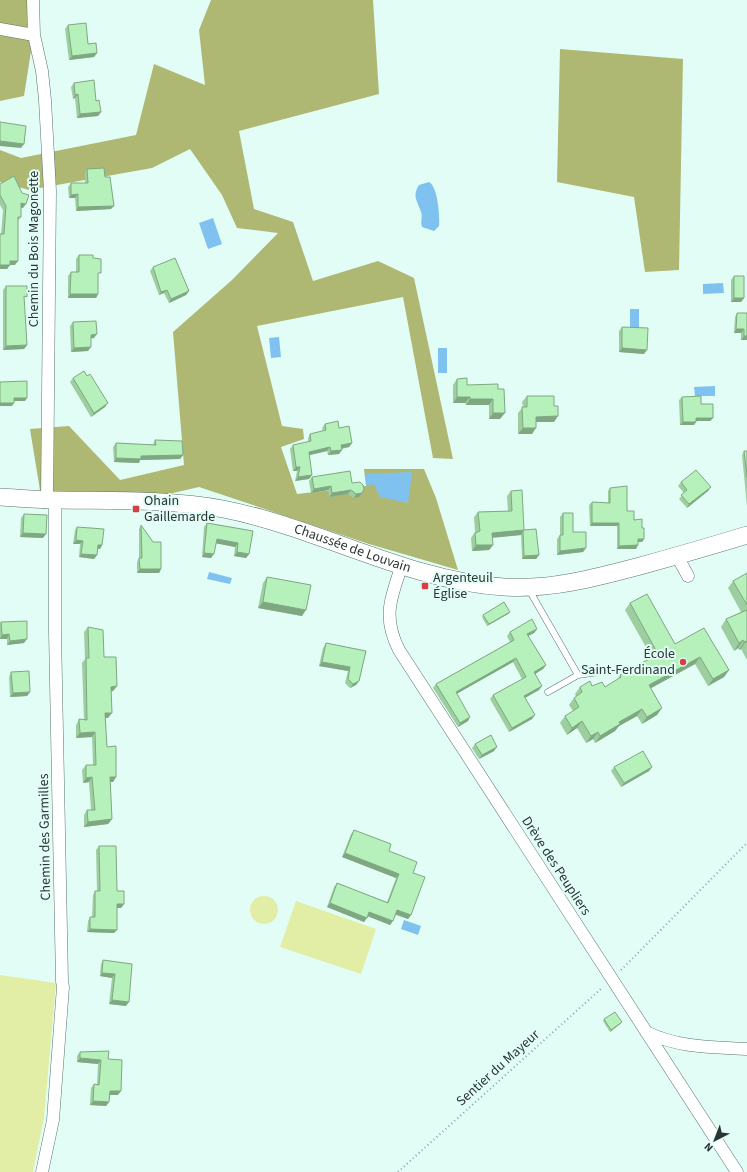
<svg xmlns="http://www.w3.org/2000/svg" width="747" height="1172" font-family="'Source Sans 3',sans-serif">
<rect width="100%" height="100%" fill="#e2fdf6"/>
<!-- green -->
<path fill="#e2eea6" d="M250 910a14 14 0 1 1 28 0a14 14 0 1 1-28 0Z
M296 901 376 929 361 974 280 947Z
M0 975 56 983 44 1118 33 1172H0Z"/>
<!-- forest -->
<path fill="#aeb872" d="M0 0H39L24 96 0 101Z
M211 0H373L379 94 239 131 254 209 293 222 313 281 378 261 414 278 453 459 433 458 403 297 257 326 282 426 303 429 304 439 281 447 297 494 366 486 364 469H424L436 498 458 570 369 544 199 487 138 501 43 509 30 429 69 426 120 480 184 465 173 332 232 280 278 233 237 228 222 195 190 149 152 168 29 190 0 182V150L21 158 136 135 154 64 205 85 199 30Z
M560 49 683 59 679 270 645 272 634 197 557 182Z"/>
<!-- water -->
<path fill="#7fc2ef" d="M429 182C438 187 440 216 439 226L434 231 422 227C420 221 423 218 421 212 417 200 412 196 419 185Z
M213 218 222 244 208 249 199 223Z
M723 283 724 293 703 294V284Z
M630 309H639V330H630Z
M279 337 281 357 271 358 269 338Z
M438 348H447V373H438Z
M715 386V396H695L694 387Z
M412 472 408 503 380 497 374 484 366 486V474Z
M209 572 232 578 230 584 207 579Z
M404 920 421 926 418 935 401 929Z"/>
<g fill="none" stroke-linecap="round" stroke-linejoin="round">
<!-- service casing -->
<g stroke="#5c746e" stroke-width="7">
<path id="service" d="M528 588 578 675 548 692
M578 675 606 671"/>
</g>
<!-- minor casing -->
<g stroke="#5c746e" stroke-width="13">
<path id="minor" d="M33 0 34 35 42 71 45 100 50 191 47 499
M0 29 34 35
M677 556 688 576
M402 565C391 597 382 617 399 650L737 1172
M646 1032C679 1048 712 1047 747 1049
M42 1172 53 1120 63 987 62 981 55 632V500"/>
</g>
<!-- secondary casing -->
<g stroke="#5c746e" stroke-width="18">
<g id="secondary">
<path id="s1" d="M0 497C19 498 38 500 58 500 113 501 168 499 223 509 317 527 408 581 504 587 550 590 595 578 640 566 676 556 711 546 747 535"/>
</g>
</g>
<!-- path -->
<path stroke="#8ea29d" stroke-width="2" stroke-dasharray="1 3" stroke-linecap="butt" d="M621 970 747 843
M398 1172 603 987"/>
<!-- service -->
<use href="#service" stroke="#fff" stroke-width="6"/>
<!-- minor -->
<use href="#minor" stroke="#fff" stroke-width="12"/>
<!-- secondary -->
<use href="#secondary" stroke="#fff" stroke-width="17"/>
</g>
<!-- wall -->
<path fill="#9dcea0" d="M68 25 97 53 94 57 69 60 65 29Z
M74 83 96 101 101 112 98 116 77 118 75 98 73 99 71 87Z
M87 169 105 177 111 209 76 211 75 198H69L68 187 71 183H85V173Z
M0 184 23 208H21V217L18 221 15 265H10L7 269H0V234H1L3 210 0 205Z
M79 255 93 258 98 277V294L96 298H68V276L71 272H76V259Z
M153 267 189 291 186 295 169 303 164 293 159 295 150 271Z
M734 276 744 298 741 302H731V280Z
M6 286 27 345 24 349 3 350V290Z
M737 313H747V340H741V333H734L735 317Z
M73 322 94 338H91L88 351 71 352 70 326Z
M622 327 644 354 619 352V331Z
M73 378 105 407 91 417 70 382Z
M457 379 467 385 498 389 500 419H489V405H466L465 403H453V385Z
M527 396 554 422H536L532 434H518V413L523 407 522 402Z
M682 397 701 404 713 418 710 421H696L694 425H680L679 400Z
M325 424 339 428 352 443 349 447 342 449 339 454 328 455 327 451 309 455 312 475 309 479 295 481 297 471H293L290 449 293 445 308 442V438L310 434 323 431 322 428Z
M155 440 183 455 180 459 140 460 139 463 114 462 113 447 116 443 153 445V444Z
M744 451H747V507L742 455Z
M312 477 352 483 359 497 354 498 348 494 329 497 328 490 311 493 309 481Z
M681 482 708 491 687 508 679 499 684 493 678 486Z
M610 488 627 511 642 528 644 539 642 542H638L636 549H617V526H590L589 505 592 502 608 503V491Z
M511 491 524 530 539 555 536 559H522L521 535 492 538 493 545 489 550 472 551 471 538 475 532 474 517 478 512 508 511 507 496Z
M563 513 573 532 586 548 583 552 557 555V539L560 535V517Z
M24 514 43 538 20 537 21 518Z
M207 523 253 531 249 554 246 558 234 556 235 547 216 543 211 558 202 557 204 527Z
M141 525 161 569 159 573H137V562L139 558V529Z
M77 527 102 545 100 549 98 548 97 555 94 559 79 557 80 544H73L75 530Z
M747 573V660L741 649 739 650 738 648 734 651 721 627 726 619 741 612 728 588 733 581Z
M267 577 302 616 258 608 263 583Z
M630 603 675 644 729 670 724 677 708 686 695 664 651 688 657 715 642 724 637 716 619 726 615 731 595 743 593 739 586 743 577 728 567 735 560 723 565 716 573 711 569 705 574 698 576 697 575 694 580 687 592 686 605 687 617 680 620 675 652 658 625 610Z
M510 612 508 614 487 626 482 617 483 615Z
M1 622 24 643 7 645V639H0V623Z
M88 627 104 657 117 686 113 691H111L108 718H105L107 747 116 777 113 782H110L112 819 108 824 84 827V815L87 810H91L89 782 83 783 82 770 86 765H93L92 737 76 738V725L79 719 84 720 82 663 85 659 84 632Z
M537 629 534 633 528 636 546 665 543 669 535 674 539 690 525 698 532 719 509 732 490 699 493 695 522 679 513 662 457 693 468 721 458 727 433 688 436 684 510 642 507 636 510 632Z
M326 643 366 651 359 681 356 685 350 688 345 683 348 671 319 666 323 648Z
M11 672 30 692 27 696 10 697 9 677Z
M475 744 494 751 479 759 472 748Z
M614 767H652L649 771 621 787 611 771Z
M354 830 389 851 413 873 411 915 408 919 396 915 390 925 368 916 364 922 327 907 334 887 337 883 387 902 396 878 342 857 351 834Z
M99 846 117 891 124 904 121 908H117L114 933 87 932 88 921 90 917H92L93 895 95 891H97L96 850Z
M103 960 132 964 126 1006 109 1004 112 978 100 976 101 964Z
M604 1019 622 1022 620 1024 610 1032 603 1021Z
M80 1052 108 1059 118 1095H110L109 1102 106 1106 90 1105 91 1088 94 1084 97 1085 98 1064 77 1062V1056Z"/>
<!-- shaded-wall -->
<path fill="#7fa882" d="M97 53 94 57 69 60 72 56Z
M78 94 75 98 73 99 75 95Z
M101 112 98 116 77 118 80 114Z
M0 141 24 144 21 148 0 146Z
M78 194 75 198H69L71 195Z
M21 203 26 204 23 208 18 207Z
M114 206 111 209 76 211 78 207Z
M10 261H18L15 265H7Z
M0 265H10L7 269H0Z
M167 290 164 293 159 295 161 292Z
M189 291 186 295 169 303 171 299Z
M70 294H98L96 298H68Z
M734 298H744L741 302H731Z
M736 329H744L741 333H734Z
M97 334 94 338 88 339 91 335Z
M744 336H747V340H741Z
M27 345 24 349 3 350 6 346Z
M91 347 88 351 71 352 74 348Z
M622 348 647 350 644 354 619 352Z
M457 397H470L465 403H453Z
M14 398H27L25 401H12Z
M470 399H493L489 405H466Z
M0 403H14L12 406H0Z
M108 403 105 407 91 417 94 413Z
M493 413H505L500 419H489Z
M558 416 554 422H532L536 417Z
M696 418H713L710 421H694Z
M683 422H696L694 425H680Z
M523 428H536L532 434H518Z
M352 443 349 447 338 449 341 445Z
M330 447 327 451 306 456 309 452Z
M342 450 339 454 328 455 331 451Z
M183 455 180 459 140 460 139 463 114 462 116 458 141 456Z
M296 467H300L297 471H293Z
M312 475 309 479 295 481 298 477Z
M331 486 328 490 311 493 314 489Z
M711 487 708 491 687 508 689 504Z
M351 490 348 494 329 497 332 493Z
M362 493 359 497 354 498 356 494Z
M592 523H619L617 526H590Z
M524 530 521 535 488 538 492 533Z
M23 533 46 534 43 538 20 537Z
M217 539 238 543 235 547 214 543Z
M638 539H644L642 542H636Z
M76 540 83 541 80 544H73Z
M98 545H102L100 549 96 548Z
M476 545H493L489 550 472 551Z
M638 545 636 549H617L619 546Z
M586 548 583 552 557 555 560 551Z
M237 552 249 554 246 558 234 556Z
M204 553 214 554 211 558 202 557Z
M81 554 97 555 94 559 79 557Z
M539 555 536 559H522L524 556Z
M140 569H161L159 573H137Z
M263 602 306 610 302 616 258 608Z
M510 612 508 614 487 626 489 624Z
M537 629 534 633 524 638 527 634Z
M9 634 7 639H0L2 635Z
M27 639 24 643 7 645 10 641Z
M743 640 738 648 734 651 739 643Z
M746 641 741 649 739 650 744 642Z
M700 657 695 664 644 692 649 685Z
M516 658 513 662 453 696 456 692Z
M322 662 350 667 348 671 319 666Z
M546 665 543 669 532 676 534 672Z
M729 670 724 677 708 686 713 679Z
M359 681 356 685 350 688 353 684Z
M117 686 113 691 107 692 111 687Z
M542 686 539 690 521 700 524 696Z
M30 692 27 696 10 697 13 693Z
M662 708 657 715 642 724 647 717Z
M642 709 637 716 619 726 615 731 595 743 600 736 619 722Z
M105 713H112L108 718H102Z
M535 715 532 719 509 732 512 728Z
M470 717 468 721 458 727 460 723Z
M582 721 577 728 567 735 572 728Z
M95 732 92 737 76 738 80 733Z
M598 732 593 739 586 743 591 736Z
M497 747 494 751 479 759 482 755Z
M652 767 649 771 621 787 624 783Z
M92 777 89 782 83 783 86 778Z
M110 777H116L113 782H106Z
M112 819 108 824 84 827 88 822Z
M345 853 399 874 396 878 342 857Z
M330 903 367 918 364 922 327 907Z
M117 904H124L121 908H115Z
M397 910 411 915 408 919 395 914Z
M369 912 393 921 390 925 367 916Z
M90 929 117 930 114 933 87 932Z
M102 973 115 974 112 978 100 976Z
M112 1000 129 1002 126 1006 109 1004Z
M622 1022 620 1024 610 1032 611 1030Z
M80 1058 101 1060 98 1064 77 1062Z
M110 1091H121L118 1095H107Z
M93 1101 109 1102 106 1106 90 1105Z"/>
<!-- building -->
<path fill="#b6f0ba" stroke="#7fa882" d="M86 23 88 44 96 43 97 53 72 56 68 25Z
M94 80 96 101 99 100 101 112 80 114 78 94 75 95 74 83Z
M0 122 26 126 24 144 0 141Z
M104 168 105 177H110L114 206 78 207V194L71 195V183H88L87 169Z
M14 176 22 193 29 195 26 204 21 203V217H18V261H10V265H0V234H4L6 206 0 195V184Z
M79 255H93V258L101 259V273H98V294H70L71 272H79Z
M175 258 189 291 171 299 167 290 161 292 153 267Z
M734 276H744V298H734Z
M6 286H27V297L24 296 27 345 6 346Z
M737 313H747V336H744V329H736Z
M96 321 97 334 91 335V347L74 348 73 322Z
M622 327 648 328 647 350 622 348Z
M84 371 87 376 90 374 108 403 94 413 73 378Z
M467 378V385L498 384V389H504L505 413H493V399H470V397H457V379Z
M27 381V398H14V403H0V382Z
M527 396H554V406H558V416L536 417V428H523L522 407H527Z
M701 396V404H713V418H696V422H683L682 397Z
M338 421 339 428 349 426 352 443 341 445 342 450 331 451 330 447 309 452 312 475 298 477 300 467H296L293 445 311 441 310 434 326 430 325 424Z
M155 440 182 441 183 455 141 456V459L116 458V443L156 445Z
M744 451H747V477Z
M696 470 711 487 689 504 681 495 687 490 681 482Z
M350 471 352 483 360 482 363 485 364 489 362 493 356 494 351 490 332 493 331 486 314 489 312 477Z
M627 486V511H634V520L642 519V528H644V539H638V545L619 546V523H592V502L610 503V488Z
M522 490 524 530 492 533 493 545H476L475 533 480 531 478 512 512 511 511 491Z
M563 513H573V532H586V548L560 551V535H563Z
M24 514 47 515 46 534 23 533Z
M207 523 253 531 249 554 237 552 238 543 217 539 214 554 204 553Z
M141 525 153 542H161V569H140L139 558H142Z
M77 527 104 529 102 545H98L97 555 81 554 83 541 76 540Z
M536 529 539 555 524 556 523 531 524 530Z
M747 573V605L733 581Z
M267 577 311 585 306 610 263 602Z
M647 594 675 644 704 628 729 670 713 679 700 657 649 685 662 708 647 717 642 709 619 722 620 724 600 736 598 732 591 736 582 721 572 728 565 716 579 707 574 698 582 692 580 687 590 681 592 686 602 682 605 687 621 677 620 675 658 654 630 603Z
M504 602 510 612 489 624 483 615Z
M747 610V643L746 641 744 642 743 640 739 643 726 619Z
M532 619 537 629 527 634 546 665 534 672 542 686 524 696 535 715 512 728 493 695 526 677 516 658 456 692 470 717 460 723 436 684 514 640 510 632Z
M27 621V639L10 641 9 634 2 635 1 622Z
M88 627 103 630 104 657H116L117 686 111 687 112 713H105L107 747 116 746V777H110L112 819 88 822 87 810H95L92 777 86 778V765H96L95 732 80 733 79 719 87 720 86 658H89Z
M326 643 366 651 359 681 353 684 348 679 350 667 322 662Z
M29 671 30 692 13 693 11 672Z
M491 735 497 747 482 755 475 744Z
M643 751 652 767 624 783 614 767Z
M354 830 391 844 389 851 417 862 413 873 425 877 411 915 397 910 393 921 369 912 367 918 330 903 337 883 388 903 399 874 345 853Z
M99 846H116L117 891H124V904H117V930L90 929V917H95V891H100Z
M103 960 132 964 129 1002 112 1000 115 974 102 973Z
M615 1012 622 1022 611 1030 604 1019Z
M109 1051 108 1059 122 1060 121 1091H110L109 1102 93 1101 94 1084 99 1085 101 1060 80 1058V1052Z"/>
<!-- markers -->
<g fill="#d14146" stroke="#e2fdf6" stroke-width="1.5">
<rect x="132" y="505" width="8" height="8" rx="2"/>
<rect x="421" y="582" width="8" height="8" rx="2"/>
<circle cx="683" cy="662" r="4"/>
</g>
<g text-anchor="middle" dominant-baseline="central" stroke-width="4" stroke-linejoin="round" paint-order="stroke">
<!-- street labels -->
<g font-size="14" fill="#2b3633" stroke="#e2fdf6">
<text transform="translate(34 249) rotate(-90)">Chemin du Bois Magonette</text>
<text stroke="none"><textPath href="#s1" startOffset="359">Chaussée de Louvain</textPath></text>
<text transform="translate(45 837) rotate(-91)">Chemin des Garmilles</text>
<text transform="translate(556 866) rotate(57)">Drève des Peupliers</text>
<text transform="translate(498 1068) rotate(-42)">Sentier du Mayeur</text>
</g>
<!-- poi labels -->
<g font-size="14" fill="#2b3633" stroke="#e2fdf6" text-anchor="start">
<text x="144" y="501">Ohain<tspan x="144" dy="16">Gaillemarde</tspan></text>
<text x="433" y="578">Argenteuil<tspan x="433" dy="16">Église</tspan></text>
<text x="675" y="654" text-anchor="end">École<tspan x="675" dy="16">Saint-Ferdinand</tspan></text>
</g>
</g>
<!-- north arrow -->
<g transform="translate(715 1140) rotate(222)" stroke="#e2fdf6" stroke-width="3" paint-order="stroke">
<path d="M0-3L7 15L0 10L-7 15Z" fill="#2b3633"/>
<text y="-6" font-size="11" font-weight="bold" text-anchor="middle" fill="#2b3633">N</text>
</g>
</svg>
